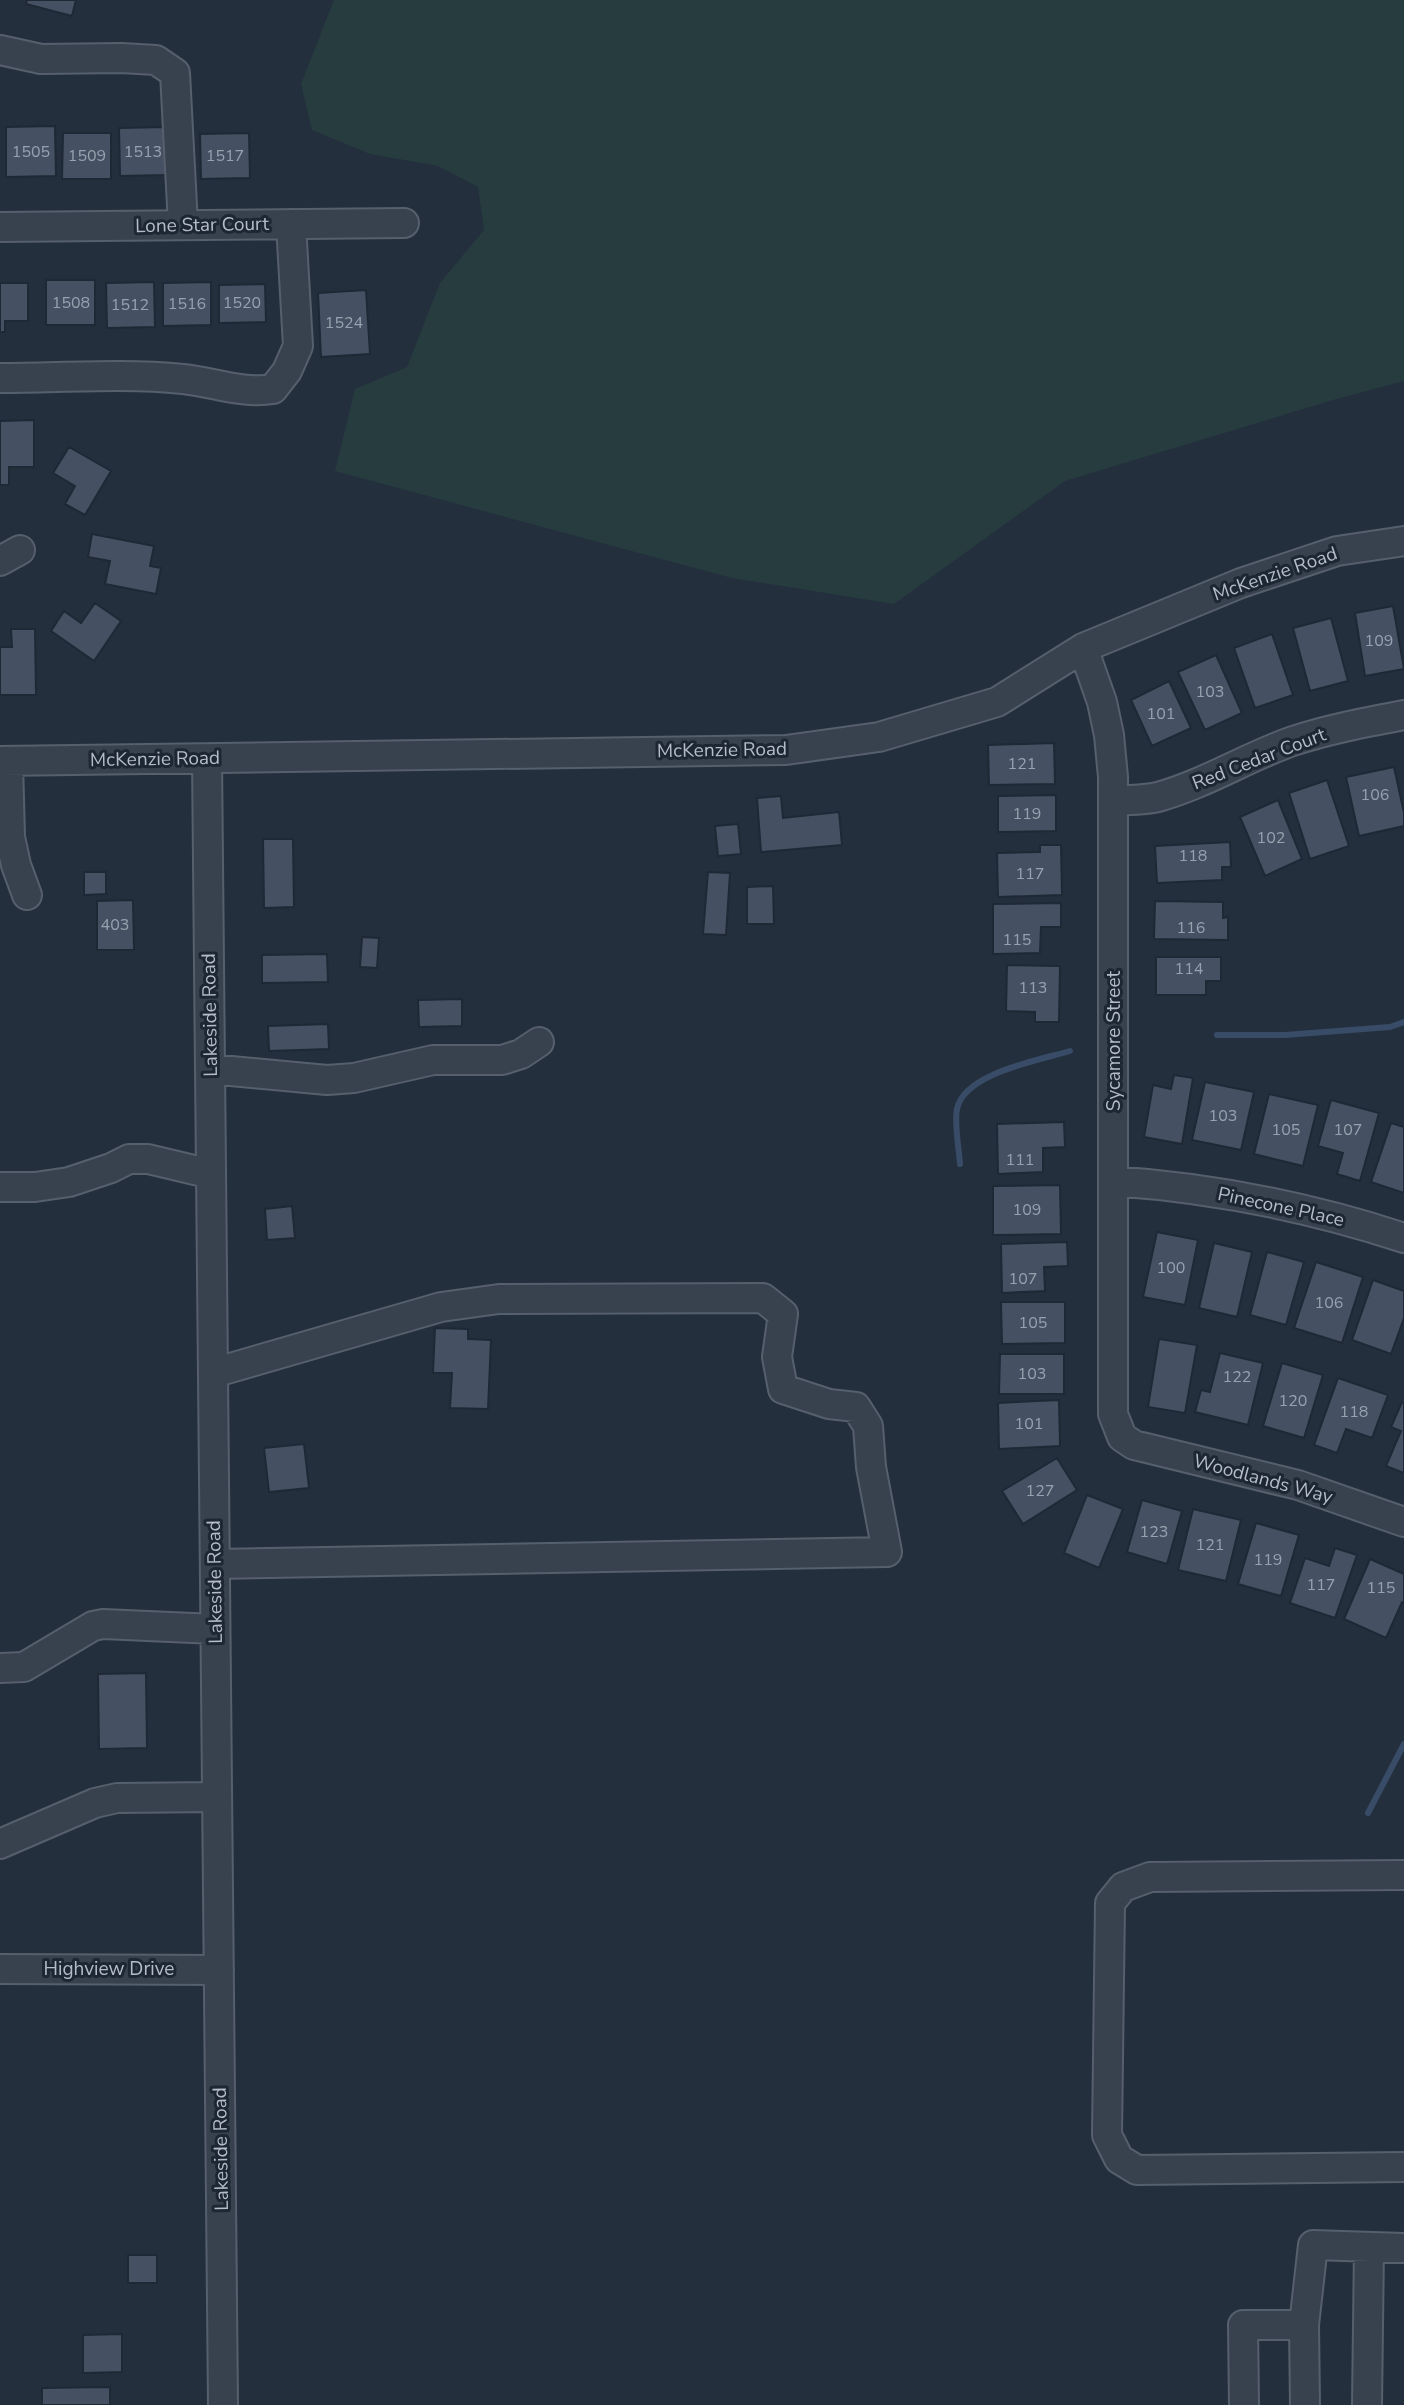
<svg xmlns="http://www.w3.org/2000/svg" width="1404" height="2405" font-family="'Nunito Sans',sans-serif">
<rect width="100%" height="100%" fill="#242f3e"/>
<!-- green -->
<path fill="#263c3f" d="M334 0H1404V381L1333 400 1065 481 894 604 732 578 335 471 355 389 407 367 440 283 484 230 478 187 438 166 370 154 312 130 301 84Z"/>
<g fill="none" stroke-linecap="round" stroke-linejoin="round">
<!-- stream -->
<path stroke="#394c67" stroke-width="6" d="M1217 1035H1285L1390 1027 1404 1022
M960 1164C959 1149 954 1123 957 1109 964 1073 1040 1060 1070 1051
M1368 1813 1404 1744"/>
</g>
<!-- building -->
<path fill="#455162" stroke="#1f2835" stroke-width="2" d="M27 0H76L72 16 26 4Z
M55 126 56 176 6 177V127Z
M167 127 168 175 120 176 119 128Z
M63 133H111V179H62Z
M249 133 250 178 201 179 200 134Z
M46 280H95V325H46Z
M154 282 155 327 107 328 106 283Z
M211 282V325L163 326V283Z
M0 283H28V321H5V332H0Z
M265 284 266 322 219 323V285Z
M366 290 370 354 321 357 318 293Z
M34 420V467H9V485H0V421Z
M69 447 111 471 85 515 65 504 75 486 53 473Z
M92 534 154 546 150 566 161 568 156 594 105 584 110 561 88 557Z
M95 603 121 621 94 661 51 631 64 611 81 623Z
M1393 606 1404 669 1365 676 1355 613Z
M1331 618 1348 681 1310 691 1293 628Z
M11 629H35L36 695H0V647H12Z
M1272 634 1293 695 1255 708 1234 648Z
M1216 655 1242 713 1205 730 1178 672Z
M1169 681 1191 728 1152 746 1131 700Z
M1054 743 1055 784 989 785 988 745Z
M1394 767 1404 813V826L1359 836 1346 777Z
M1327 780 1349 846 1310 859 1289 793Z
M1056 795V831L998 832V796Z
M781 796 783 818 839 812 842 845 761 852 757 798Z
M1278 800 1302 859 1265 876 1240 817Z
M738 824 741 854 718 856 715 826Z
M263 839H293L294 907 264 908Z
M1230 842 1231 867H1222V880L1157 883 1155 846Z
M1040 845H1061L1062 895 998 897 997 853 1040 852Z
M84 872H106V894L84 895Z
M708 872 730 873 726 935 703 934Z
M773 886 774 924H747V887Z
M133 900 134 950H97V901Z
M1155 901 1223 902V918L1228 917V940L1154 939Z
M1061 903V927H1041L1040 953 993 954V904Z
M362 937 379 938 377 968 360 967Z
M327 954 328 982 262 983V955Z
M1156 957H1221V981H1206V995H1156Z
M1007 965 1060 966 1059 1022H1035V1012L1006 1011Z
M462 999V1026L419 1027 418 1000Z
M328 1024 329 1049 269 1051 268 1026Z
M1174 1075 1193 1078 1182 1144 1144 1137 1153 1085 1171 1089Z
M1205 1082 1254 1092 1241 1150 1192 1140Z
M1269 1094 1318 1105 1303 1166 1254 1154Z
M1331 1100 1379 1113 1360 1181 1337 1174 1343 1153 1318 1146Z
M1064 1122 1065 1147 1043 1148V1172L998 1174 997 1124Z
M1391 1123 1404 1127V1193L1371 1182Z
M1060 1185 1061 1234 993 1235V1186Z
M292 1206 295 1238 267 1240 265 1209Z
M1157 1232 1198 1240 1185 1305 1143 1297Z
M1067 1242 1068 1266 1044 1267 1045 1291 1002 1293 1001 1244Z
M1214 1243 1252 1252 1237 1317 1199 1308Z
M1267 1252 1304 1262 1286 1325 1250 1315Z
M1316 1262 1363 1277 1342 1343 1294 1328Z
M1373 1280 1404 1291V1318L1391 1354 1352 1340Z
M1001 1302H1065V1343L1002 1344Z
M435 1328 468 1329V1339L491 1340 488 1409 450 1408 452 1373H433Z
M1159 1339 1197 1345 1185 1413 1148 1407Z
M1220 1353 1263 1363 1248 1425 1195 1412 1201 1390 1210 1392Z
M1000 1354H1064V1394H999Z
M1282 1363 1323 1375 1304 1438 1263 1426Z
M1338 1378 1388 1395 1372 1438 1346 1429 1337 1453 1314 1445Z
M1059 1400 1060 1446 999 1449 998 1403Z
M1402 1402 1404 1403V1473L1386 1466 1401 1431 1391 1427Z
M304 1444 309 1488 269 1492 264 1448Z
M1057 1458 1077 1490 1023 1524 1002 1491Z
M1087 1495 1123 1509 1099 1568 1064 1553Z
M1142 1500 1182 1511 1167 1564 1127 1552Z
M1193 1509 1241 1520 1226 1581 1178 1570Z
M1256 1523 1299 1535 1281 1596 1238 1584Z
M1335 1548 1357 1555 1335 1618 1290 1603 1305 1558 1329 1566Z
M1370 1559 1404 1574V1603L1402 1602 1386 1638 1344 1619Z
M146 1673 147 1748 99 1749 98 1674Z
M128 2255H157V2283H128Z
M122 2334V2372L83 2373V2335Z
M110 2387V2405H42V2388Z"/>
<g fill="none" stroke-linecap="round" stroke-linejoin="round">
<!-- minor casing -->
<g stroke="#565f6c" stroke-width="32">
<path id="minor" d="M0 50 41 59 121 58 156 60 175 73 183 225
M0 227 404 223
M0 378C60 378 123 373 183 379 213 382 242 394 273 389L287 371 298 346 291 224
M0 561 20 550
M1083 648 1102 702 1109 735 1113 777V1414L1122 1437 1134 1445 1298 1485 1404 1522
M207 759 223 2405
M0 761 786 750 879 737 997 702 1083 648 1241 583 1337 551 1404 541
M8 761 10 837 16 865 27 895
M1114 801C1128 800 1144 800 1158 797 1205 784 1247 757 1293 741 1329 729 1367 722 1404 715
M210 1069 327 1080 354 1078 433 1060H502L521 1054 539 1042
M1113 1181C1213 1188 1310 1207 1404 1238
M0 1187H35L69 1182 111 1168 129 1159H148L211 1174
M213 1373 441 1307 499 1299 763 1298 783 1314 777 1357 783 1389 829 1404 856 1407 868 1426 871 1467 887 1552 215 1564
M0 1668 24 1667 93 1626 103 1624 215 1629
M0 1844 95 1803 117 1798 217 1797
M1404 1875 1150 1877 1123 1887 1110 1903 1107 2135 1119 2159 1137 2170 1404 2167
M0 1969 219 1970
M1304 2325 1305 2405
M1244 2405 1243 2325H1304L1313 2245 1404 2248
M1367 2405 1369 2247"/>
</g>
<!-- minor -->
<use href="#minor" stroke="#38414e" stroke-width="28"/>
</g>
<g text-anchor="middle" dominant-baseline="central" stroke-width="6" stroke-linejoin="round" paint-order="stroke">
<!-- number labels -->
<g font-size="16" fill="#98a1af">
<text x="31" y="152">1505</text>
<text x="143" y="152">1513</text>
<text x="87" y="156">1509</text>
<text x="225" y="156">1517</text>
<text x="71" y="303">1508</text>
<text x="242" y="303">1520</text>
<text x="187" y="304">1516</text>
<text x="130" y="305">1512</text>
<text x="344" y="323">1524</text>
<text x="1379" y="641">109</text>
<text x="1210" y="692">103</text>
<text x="1161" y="714">101</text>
<text x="1022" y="764">121</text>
<text x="1375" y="795">106</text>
<text x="1027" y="814">119</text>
<text x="1271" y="838">102</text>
<text x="1193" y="856">118</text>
<text x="1030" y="874">117</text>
<text x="115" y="925">403</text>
<text x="1191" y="928">116</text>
<text x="1017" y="940">115</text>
<text x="1189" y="969">114</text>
<text x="1033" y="988">113</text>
<text x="1223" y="1116">103</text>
<text x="1286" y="1130">105</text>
<text x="1348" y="1130">107</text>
<text x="1020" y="1160">111</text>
<text x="1027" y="1210">109</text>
<text x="1171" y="1268">100</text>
<text x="1023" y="1279">107</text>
<text x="1329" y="1303">106</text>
<text x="1033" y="1323">105</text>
<text x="1032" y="1374">103</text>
<text x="1237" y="1377">122</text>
<text x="1293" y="1401">120</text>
<text x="1354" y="1412">118</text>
<text x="1029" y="1424">101</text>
<text x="1040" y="1491">127</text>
<text x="1154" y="1532">123</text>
<text x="1210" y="1545">121</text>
<text x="1268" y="1560">119</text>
<text x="1321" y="1585">117</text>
<text x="1381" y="1588">115</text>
</g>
<!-- street labels -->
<g font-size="19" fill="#b4bcc9" stroke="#1d2633">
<text transform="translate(202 225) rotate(-1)">Lone Star Court</text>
<text transform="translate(1275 574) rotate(-19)">McKenzie Road</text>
<text transform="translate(722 750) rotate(-1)">McKenzie Road</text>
<text transform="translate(155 759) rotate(-1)">McKenzie Road</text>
<text transform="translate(1259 759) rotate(-21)">Red Cedar Court</text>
<text transform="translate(210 1015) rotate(-91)">Lakeside Road</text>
<text transform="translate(1114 1041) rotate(-90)">Sycamore Street</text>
<text transform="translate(1281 1207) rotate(12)">Pinecone Place</text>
<text transform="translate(1263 1479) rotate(15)">Woodlands Way</text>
<text transform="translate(215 1582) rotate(-91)">Lakeside Road</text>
<text x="109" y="1969">Highview Drive</text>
<text transform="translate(221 2149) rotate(-91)">Lakeside Road</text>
</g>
</g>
</svg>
